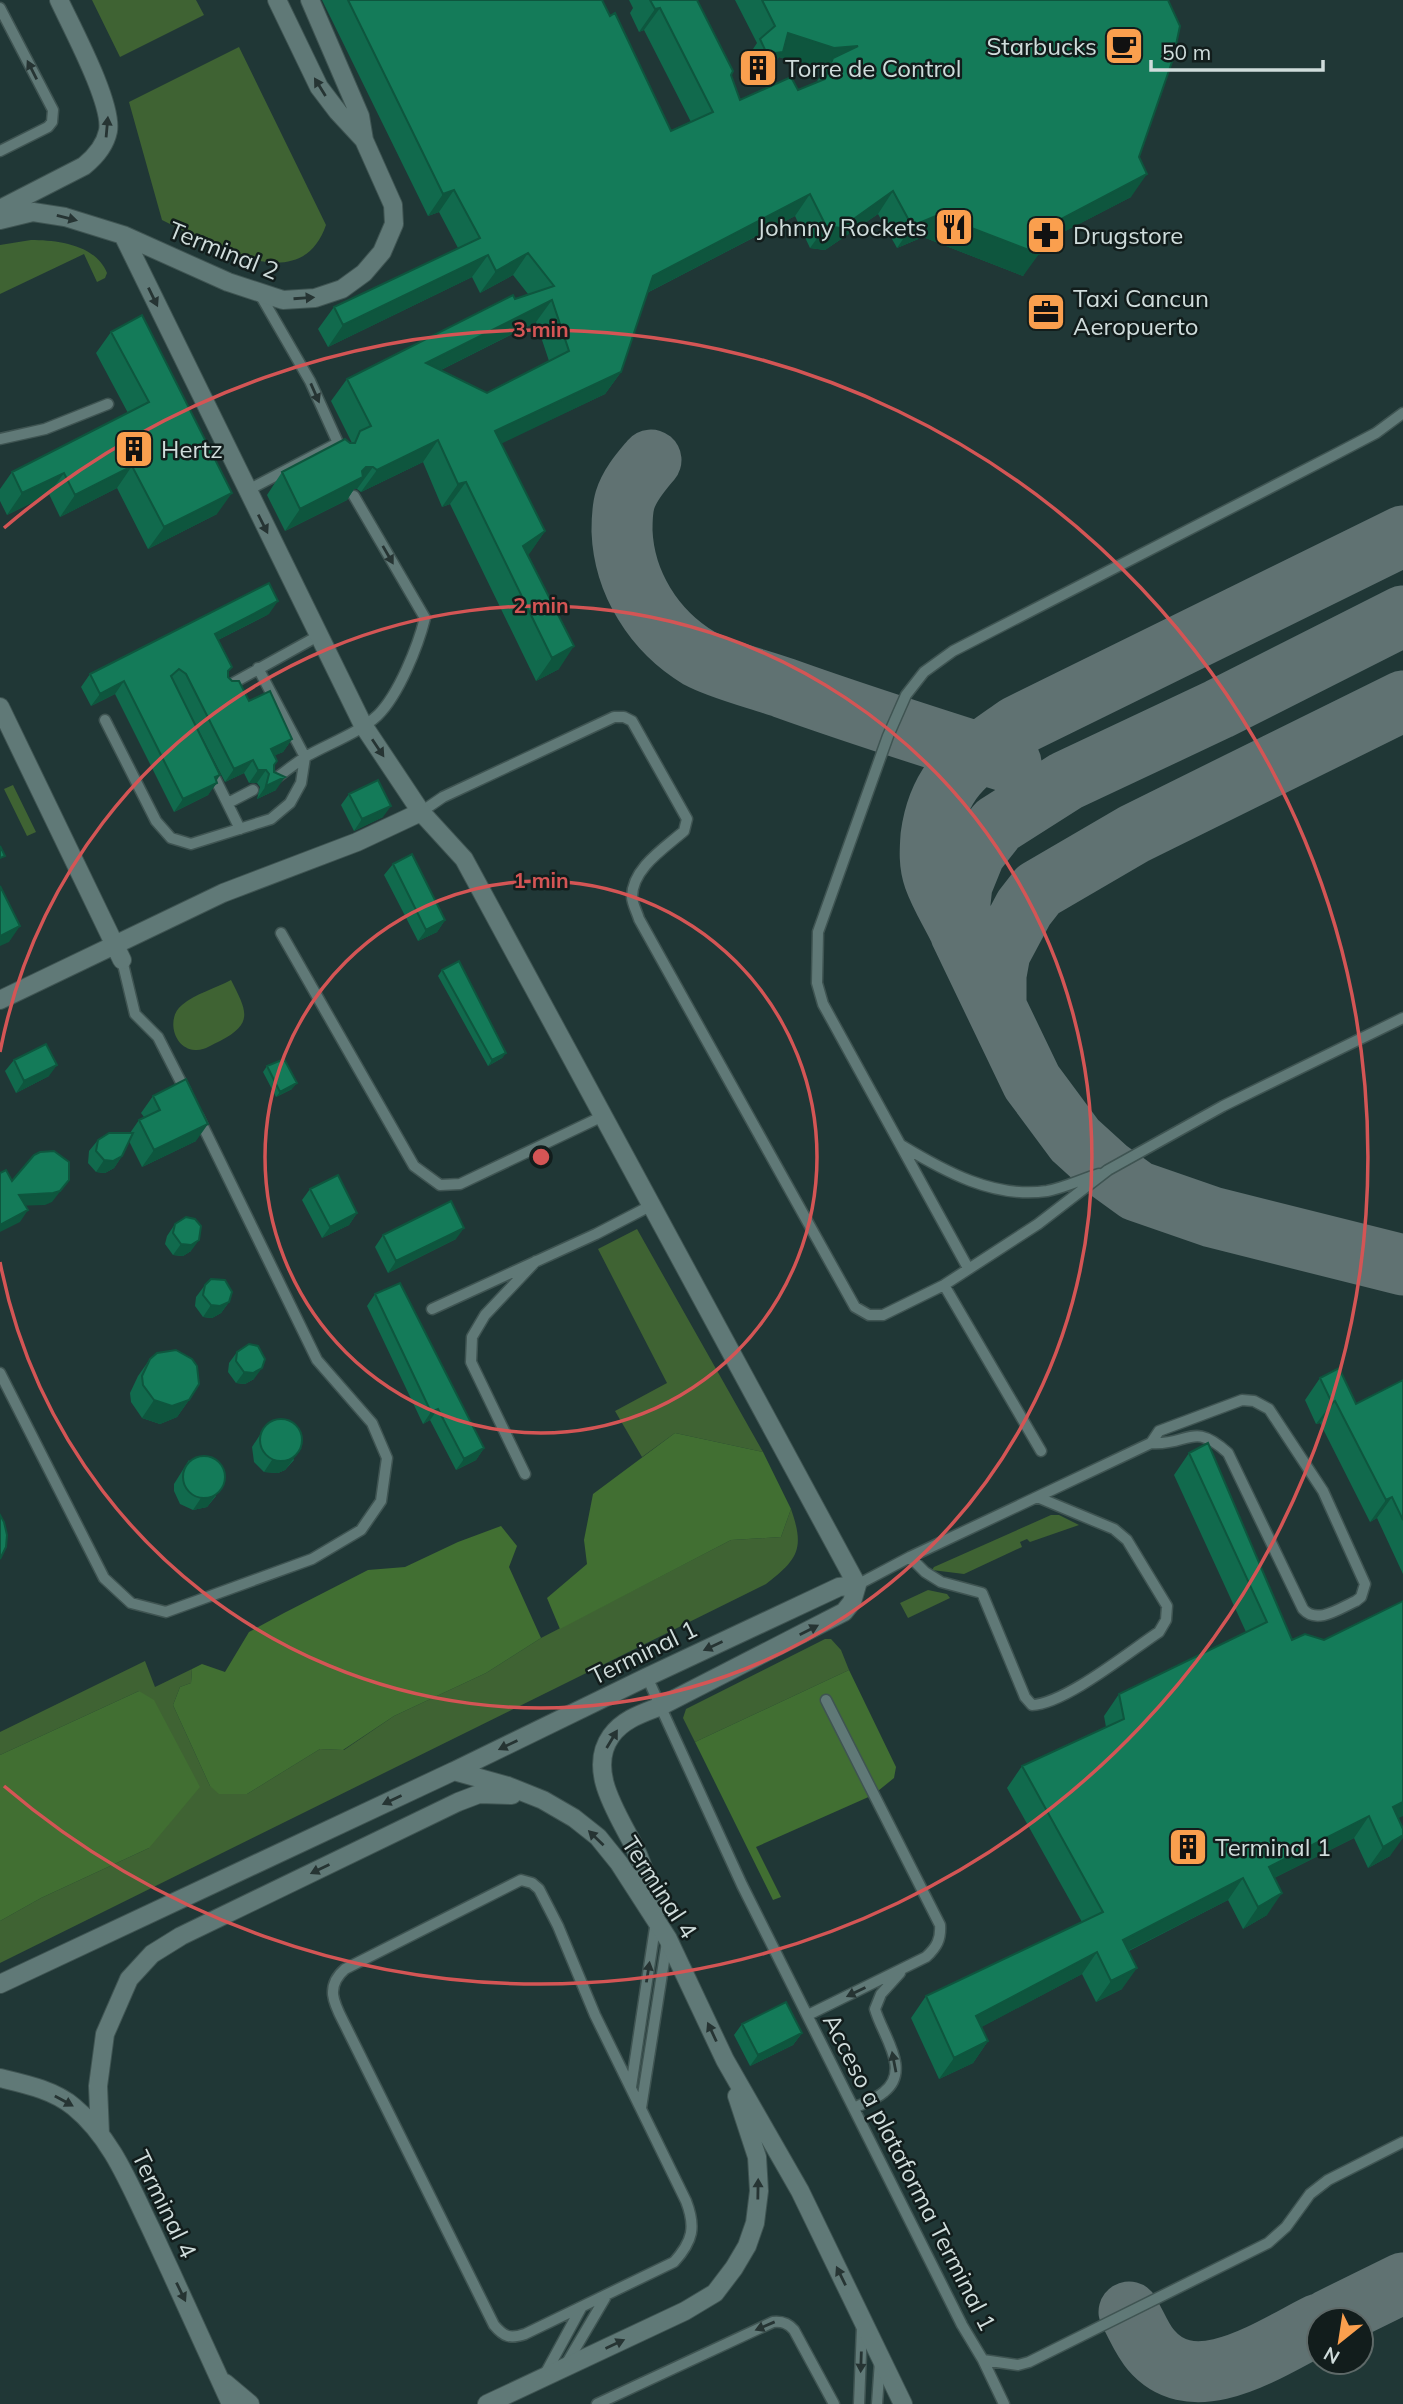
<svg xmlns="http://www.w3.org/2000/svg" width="1403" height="2404" font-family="Mulish,sans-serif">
<rect width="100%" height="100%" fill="#203736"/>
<!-- green -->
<path fill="#3f6333" d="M92 0H196L204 15 120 57Z
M239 47 326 225C300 301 208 242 162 220L129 102Z
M31 240C58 240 96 245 107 273L105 278 97 282 84 254 0 294V245Z
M13 785 36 832 27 836 4 789Z
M231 980C246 1010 255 1023 220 1041 213 1044 204 1051 195 1050 173 1049 166 1017 182 1005 195 994 216 988 231 980Z
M637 1229 763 1452 675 1433 642 1457 615 1411 667 1383 598 1249Z
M791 1509C805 1549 798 1559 766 1584L0 1963V1921L41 1898 149 1848 139 1691 0 1755V1732L145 1661 155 1687 192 1669 191 1683 180 1687 173 1705 210 1786 247 1794 320 1749 344 1750 394 1716 486 1673 541 1638 731 1540 781 1537Z
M1051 1515H1059L1079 1525 1030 1542 1027 1539 1020 1542 1022 1547 964 1574 932 1570 934 1567Z
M928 1590 947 1594 950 1598 908 1618 900 1603Z
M825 1639H831L841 1650 849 1670 695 1742 683 1718 686 1709Z"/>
<!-- forest -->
<path fill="#416f32" d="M675 1433 763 1452 791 1509 781 1537 731 1540 560 1629 547 1598 587 1564 584 1540 593 1494Z
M501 1526 517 1546 509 1567 541 1638 486 1673 394 1716 343 1750 320 1749 247 1794H219L210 1786 173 1705 180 1687 191 1683 192 1669 202 1664 225 1672 249 1632 284 1613 368 1570 405 1567 458 1542Z
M849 1670 896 1767 894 1778 873 1795 756 1847 781 1897 773 1900 695 1742Z
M139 1691 154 1700 200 1787 149 1848 41 1898 0 1921V1755Z"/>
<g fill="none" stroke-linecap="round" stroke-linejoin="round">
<!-- taxiway -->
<path stroke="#607272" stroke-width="61" d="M651 460C641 472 630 484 625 500 622 510 622 521 622 531 624 583 654 631 699 658 721 670 759 679 784 688 859 715 935 739 1011 763
M1403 616 1219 709 1066 781 997 825 975 853 962 885 960 903V932L1032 1082 1075 1140 1108 1170 1137 1191 1212 1217 1403 1265
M958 927C950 911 940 895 934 878 929 864 930 850 931 836 939 776 972 758 1017 726L1403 536
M996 1006V975L1000 953 1024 908 1038 890 1134 834 1403 701
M1129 2312C1136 2324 1142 2340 1151 2350 1195 2402 1272 2347 1319 2324
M1328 2320 1403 2283"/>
<!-- service casing -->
<g stroke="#3f5452" stroke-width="13">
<path id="service" d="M0 8 53 110 52 122 48 127 0 151
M0 439 45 429 108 404
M246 491 338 443 310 381 258 291
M226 687 318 636
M105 720 156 821 171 838 191 844 271 819 290 803 301 783 305 757 258 668
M210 768 240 829
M272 781C284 773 295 763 307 756 330 743 359 733 378 715 399 694 418 646 425 618L354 496
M228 803 253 790
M421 812 443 797 614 717H624L632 721 687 819 684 831C666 847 632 868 632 897 632 903 637 912 639 919L855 1307 869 1315H883L944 1285 1038 1224 1108 1170 1223 1106 1403 1018
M281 933 414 1166 440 1185 460 1184 603 1116
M122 960 135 1014 158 1037 186 1092
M901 1145C944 1171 994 1199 1047 1191 1064 1188 1082 1179 1099 1174
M968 1268 823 1004 817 983 818 932 888 736 906 695 924 672 953 651 1332 456 1376 433 1403 413
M944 1285 1041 1451
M432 1309 596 1234 652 1205
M0 1373 104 1578 131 1603 166 1612 312 1559 361 1530 381 1501 387 1458 372 1423 317 1360 198 1116
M1242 1400 1254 1401 1269 1409 1323 1491 1365 1584 1361 1597 1356 1601C1340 1608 1317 1625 1303 1609L1228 1453C1192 1420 1189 1446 1151 1443L1159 1431Z
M525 1474 471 1362 472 1337 485 1315 536 1261
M910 1557 925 1572 941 1582 982 1593 1025 1697 1032 1705C1065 1704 1130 1651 1159 1632L1166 1620 1167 1606 1127 1540 1114 1529 1037 1497
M857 1585 910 1557 1151 1443
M647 1677 742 1885 962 2325 983 2360 1018 2365 1029 2362 1268 2243 1286 2227 1310 2194 1328 2180 1403 2142
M521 1880 532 1883 539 1889 558 1926 595 2015 686 2201C696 2227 693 2241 674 2262L525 2334C510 2339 504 2337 494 2325L348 2031C337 2008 322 1989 345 1969Z
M808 2015 926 1957C937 1947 941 1939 940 1925L826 1700
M631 2087 656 1921
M641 2108 667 1942
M854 2108C864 2103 876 2099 884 2092 912 2070 882 2035 875 2009L881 1994 900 1973
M983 2360 1004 2404
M565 2366 605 2298
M544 2376 581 2308
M597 2404 773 2322C782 2321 788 2323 794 2330L834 2404
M859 2404 862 2327
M877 2404 880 2361"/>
</g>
<!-- minor casing -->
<g stroke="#3f5452" stroke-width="20">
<path id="minor" d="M277 0 319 87 338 112 364 140
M0 209 84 166C95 157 105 146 108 131 113 104 72 28 59 0
M0 220 33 212 65 217 123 235 228 282 283 300 315 298 342 289 364 273 382 252 394 224 393 205 364 140 360 116 310 0
M123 235 363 725 421 812 464 859 857 1585
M0 707 122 960
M0 1000 223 893 357 842 421 812
M454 1771 647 1677 839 1587 857 1585 852 1602 844 1612 661 1706C643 1713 623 1719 611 1736 584 1774 625 1823 639 1857 646 1874 651 1892 657 1909
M0 1984 454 1771 508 1786 543 1800 574 1818 598 1837 619 1863 668 1939 725 2060 800 2191 903 2404
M0 2078C25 2084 54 2090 74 2107 112 2138 130 2186 151 2229 178 2287 204 2345 231 2404
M100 2134 98 2086 105 2034 129 1979 152 1954 181 1936 458 1802 479 1794 512 1795
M225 2383 250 2404
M487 2404 685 2311 715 2293 734 2268 747 2246 755 2223 759 2191 757 2157 737 2096"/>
</g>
<!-- service -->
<use href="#service" stroke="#607977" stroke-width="10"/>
<!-- minor -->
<use href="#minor" stroke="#607977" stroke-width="18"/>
</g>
<!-- wall -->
<path fill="#116a4d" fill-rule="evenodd" d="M322 0H602L671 131 691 122 644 30 639 32 630 13 633 8 629 0H697L731 75 740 100 798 90 816 83 824 70H819L779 57 767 75 751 76 745 61 757 43 735 0H1168L1131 197 1042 243 1023 276 923 237 897 248 878 214 825 250 810 248 795 216 647 293 621 372 605 394 501 443 545 531 528 555 559 669 536 681 450 504 442 507 423 462 361 492 357 489H354L347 500 285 531 267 495 282 472 352 443 331 401 347 379 515 299 528 294 513 275 480 293 472 277 328 347 318 329 334 307 458 248 439 212 428 216ZM536 322 549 361 487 393 441 370Z
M111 332 217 514 148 549 117 488 60 517 49 494 7 515 0 501V489L12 472 128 413 96 353Z
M269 614 218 640 228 672V677L249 701 292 739 283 752 275 755 277 761 274 766 276 790 257 799 260 787 257 783H249L244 773 225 782 176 686 220 775 208 795 174 812 115 694 91 706 81 687 90 674Z
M349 794 383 817 354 831 341 805Z
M393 864 445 920 437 932 418 941 384 875Z
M442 970 506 1053 502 1058 488 1066 438 976Z
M14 1060 49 1076 16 1093 5 1071Z
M267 1066 292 1089 276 1097 263 1072Z
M153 1096 196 1141 142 1167 129 1141 122 1156 114 1168 105 1173 96 1172 88 1163 89 1151 98 1140 130 1133 139 1120 144 1117 141 1113Z
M310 1189 357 1213 349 1225 322 1238 302 1200Z
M175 1224 191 1251 183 1256 173 1255 165 1244 167 1236Z
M383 1235 456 1239 388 1273 375 1247Z
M205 1285 229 1302 221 1313 212 1318 203 1317 195 1306 196 1297Z
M375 1294 484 1448 476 1460 456 1470 430 1420 423 1424 367 1306Z
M237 1352 254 1379 245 1384 236 1383 228 1372 229 1363Z
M150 1359 189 1400 177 1417 160 1424 142 1418 131 1402 130 1393 138 1376Z
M1320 1378 1356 1404 1403 1380V1574L1377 1518 1370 1522 1320 1423 1316 1424 1305 1400Z
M267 1424 294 1460 285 1470 278 1473 264 1472 254 1462 252 1447Z
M1189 1453 1292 1640 1398 1818 1390 1856 1368 1868 1354 1838 1274 1878 1267 1915 1243 1929 1228 1900 1129 1951 1122 1989 1096 2002 1082 1974 981 2027 988 2041 973 2063 939 2079 911 2018 926 1996 1082 1922 1007 1788 1022 1766 1106 1727 1104 1716 1119 1694 1246 1632 1174 1475Z
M189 1460 216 1496 207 1507 193 1510 180 1504 174 1491V1484Z
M742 2024 802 2033 793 2045 750 2066 734 2035Z"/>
<!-- shaded-wall -->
<path fill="#0e563e" d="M660 8 644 30 639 32 655 9Z
M788 33 858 46 833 58 824 70H819L779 57 767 75 751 76 767 54Z
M1147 174 1131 197 1033 248 1048 226Z
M454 190 439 212 428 216 443 194Z
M893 191 878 214 825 250 810 248 826 226Z
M810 194 795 216 637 298 653 276Z
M938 215 1039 254 1023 276 923 237 897 248 912 226Z
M528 253 513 275 480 293 496 271Z
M488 255 472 277 328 347 343 325Z
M552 300 536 322 411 385 426 363Z
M621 372 605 394 480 454 495 431Z
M438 440 423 462 361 492 377 470Z
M132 466 117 488 60 517 75 495Z
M366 467H373L357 489H354L347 500 285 531 300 509 362 471Z
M64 473 49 494 7 515 22 493Z
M466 482 450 504 442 507 458 484Z
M232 493 217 514 148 549 164 527Z
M545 531 530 553 508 568 523 546Z
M278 601 269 614 206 646 215 634Z
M574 646 559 669 536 681 552 658Z
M124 681 115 694 91 706 100 694Z
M292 739 283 752 262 761 271 749Z
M253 760 244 773 225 782 234 769Z
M258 770H266L257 783H249Z
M220 775 213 785 217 783 208 795 174 812 183 799Z
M285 777 276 790 257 799 266 786Z
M391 806 383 817 354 831 362 819Z
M445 920 437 932 418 941 426 930Z
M20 926 9 942 0 946V936Z
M506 1053 502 1058 488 1066 492 1060Z
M57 1065 49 1076 16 1093 24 1081Z
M297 1083 292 1089 276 1097 280 1092Z
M208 1124 196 1141 142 1167 154 1150Z
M122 1156 114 1168 105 1173 96 1172 104 1160Z
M69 1180 52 1202 45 1205 11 1206 19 1195Z
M28 1210 20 1222 0 1232V1225Z
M357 1213 349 1225 322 1238 330 1227Z
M464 1228 456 1239 388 1273 396 1261Z
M199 1240 191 1251 183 1256 173 1255 181 1244Z
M229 1302 221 1313 212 1318 203 1317 211 1305Z
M262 1368 254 1379 245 1384 236 1383 244 1372Z
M154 1400H189L177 1417 160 1424 142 1418Z
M1335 1401 1320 1423 1316 1424 1332 1403Z
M438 1409 430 1420 423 1424 431 1412Z
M302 1448 285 1470 278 1473 264 1472 272 1460Z
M484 1448 476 1460 456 1470 464 1459Z
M224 1484 207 1507 193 1510 201 1498Z
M1392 1497 1377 1518 1370 1522 1386 1500Z
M1403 1802V1816L1378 1828 1393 1807Z
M1369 1816 1354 1838 1254 1888 1269 1867Z
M1403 1835V1838L1390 1856 1368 1868 1383 1847Z
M1243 1878 1228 1900 1108 1961 1123 1940Z
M1282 1893 1267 1915 1243 1929 1258 1907Z
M1097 1952 1082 1974 961 2038 976 2016Z
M1137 1968 1122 1989 1096 2002 1111 1981Z
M802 2033 793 2045 750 2066 758 2055Z
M988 2041 973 2063 939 2079 954 2058Z"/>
<!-- building -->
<path fill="#147b59" stroke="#0e563e" stroke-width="2" fill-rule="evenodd" d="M348 0H602L610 16 615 13 671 131 713 112 660 8 655 9 650 0H697L733 71 731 75 740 100 791 77 798 90 825 79 833 58 858 46 834 48 788 33 783 52 767 54 760 39 775 26 762 0H1168L1180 26 1173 59 1139 157 1147 174 1048 226 1039 254 938 215 912 226 893 191 841 228 826 226 810 194 653 276 621 372 495 431 545 531 523 546 574 646 552 658 466 482 458 484 438 440 377 470 373 467H366L362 471 363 477 300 509 282 472 345 439 350 443H355L360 431 371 426 347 379 513 295 515 299 554 286 528 253 496 271 488 255 343 325 334 307 480 238 454 190 443 194ZM552 300 569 351 487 393 426 363Z
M142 315 232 493 164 527 132 466 75 495 64 473 22 493 12 472 149 402 111 332Z
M269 583 278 601 215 634 232 667 228 671V677L232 681H239L249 701 270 691 292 739 271 749 277 761 274 765V772L285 777 266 786 269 774 266 770H258L253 760 234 769 186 674 179 669 171 676 220 775 215 777 217 783 183 799 124 681 100 694 90 674Z
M378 780 391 806 362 819 349 794Z
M0 846 5 856 0 858Z
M412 854 445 920 426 930 393 864Z
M0 886 20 926 0 936Z
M459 961 506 1053 492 1060 442 970Z
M46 1044 57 1065 24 1081 14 1060Z
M284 1059 297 1083 280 1092 267 1066Z
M186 1079 208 1124 154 1150 139 1120 160 1110 153 1096Z
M109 1133H133L122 1156 113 1161 104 1160 96 1151 98 1140Z
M54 1151 69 1162V1180L60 1191 53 1193 19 1195 28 1210 0 1225V1173L6 1170 12 1181 34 1155 40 1152Z
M338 1175 357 1213 330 1227 310 1189Z
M451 1201 464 1228 396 1261 383 1235Z
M186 1217 195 1219 201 1226 199 1240 191 1245 181 1244 173 1233 175 1224Z
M211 1279 225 1280 232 1292 229 1302 220 1306 211 1305 203 1295 205 1285Z
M400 1283 484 1448 464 1459 438 1409 431 1412 375 1294Z
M249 1344 258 1346 265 1359 262 1368 253 1373 244 1372 236 1361 237 1352Z
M176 1350 192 1359 197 1366 199 1384 189 1400 172 1406 154 1400 143 1385 142 1376 150 1359 157 1353Z
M1339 1368 1356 1404 1403 1380V1520L1392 1497 1386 1500 1335 1401 1332 1403 1320 1378Z
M260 1440a21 21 0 1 1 42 0a21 21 0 1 1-42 0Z
M1208 1443 1292 1640 1305 1634 1324 1640 1403 1601V1802L1393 1807 1403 1829V1835L1383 1847 1369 1816 1269 1867 1282 1893 1258 1907 1243 1878 1123 1940 1137 1968 1111 1981 1097 1952 976 2016 988 2041 954 2058 926 1996 1103 1912 1022 1766 1124 1719 1119 1694 1267 1622 1189 1453Z
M183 1477a21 21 0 1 1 42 0a21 21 0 1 1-42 0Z
M0 1515 4 1522 7 1535 6 1547 0 1559Z
M786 2002 802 2033 758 2055 742 2024Z"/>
<!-- one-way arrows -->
<defs><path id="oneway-solid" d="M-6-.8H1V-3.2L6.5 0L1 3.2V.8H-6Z" transform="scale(1.75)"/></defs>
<g fill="#263433">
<use href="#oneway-solid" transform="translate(32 70) rotate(-117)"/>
<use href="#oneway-solid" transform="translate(320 87) rotate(-122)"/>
<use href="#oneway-solid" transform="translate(107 127) rotate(-85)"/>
<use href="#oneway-solid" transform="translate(67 218) rotate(14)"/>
<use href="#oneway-solid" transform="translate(153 297) rotate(64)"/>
<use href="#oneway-solid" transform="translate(304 298) rotate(-4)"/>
<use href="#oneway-solid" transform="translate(315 393) rotate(66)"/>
<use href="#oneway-solid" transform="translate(263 524) rotate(63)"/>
<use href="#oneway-solid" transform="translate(388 555) rotate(60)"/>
<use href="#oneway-solid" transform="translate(378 748) rotate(56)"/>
<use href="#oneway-solid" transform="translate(809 1630) rotate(-27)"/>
<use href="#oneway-solid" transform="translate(713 1646) rotate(155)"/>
<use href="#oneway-solid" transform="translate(612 1739) rotate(-59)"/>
<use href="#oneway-solid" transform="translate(508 1745) rotate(154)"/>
<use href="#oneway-solid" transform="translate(392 1800) rotate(155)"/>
<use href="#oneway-solid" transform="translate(596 1838) rotate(-136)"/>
<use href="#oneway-solid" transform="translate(320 1869) rotate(154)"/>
<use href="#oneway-solid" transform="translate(648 1972) rotate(-81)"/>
<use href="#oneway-solid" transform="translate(856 1992) rotate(154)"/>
<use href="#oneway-solid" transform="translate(712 2032) rotate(-115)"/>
<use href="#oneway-solid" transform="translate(894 2062) rotate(-101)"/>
<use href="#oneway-solid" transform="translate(64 2101) rotate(29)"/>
<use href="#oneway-solid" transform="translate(758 2189) rotate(-89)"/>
<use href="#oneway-solid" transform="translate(841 2276) rotate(-116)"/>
<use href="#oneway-solid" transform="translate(181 2292) rotate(64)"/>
<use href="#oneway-solid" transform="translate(765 2326) rotate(157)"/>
<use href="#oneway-solid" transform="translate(615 2344) rotate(-25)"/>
<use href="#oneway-solid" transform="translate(861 2362) rotate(92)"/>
</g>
<!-- distance rings -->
<g fill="none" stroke="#d45555" stroke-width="3.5">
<circle cx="541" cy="1157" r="276"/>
<path d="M0 1052A551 551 0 1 1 0 1262"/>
<path d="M4 528A827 827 0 1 1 4 1786"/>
</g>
<!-- icons -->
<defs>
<g id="cafe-square" transform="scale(2.0125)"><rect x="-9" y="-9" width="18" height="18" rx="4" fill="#fa9f4e" stroke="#121d1c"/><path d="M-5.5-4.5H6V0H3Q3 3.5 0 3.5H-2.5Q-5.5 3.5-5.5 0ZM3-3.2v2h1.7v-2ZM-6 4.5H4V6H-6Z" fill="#111"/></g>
<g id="building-square" transform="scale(2.0125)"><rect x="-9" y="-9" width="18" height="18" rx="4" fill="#fa9f4e" stroke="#121d1c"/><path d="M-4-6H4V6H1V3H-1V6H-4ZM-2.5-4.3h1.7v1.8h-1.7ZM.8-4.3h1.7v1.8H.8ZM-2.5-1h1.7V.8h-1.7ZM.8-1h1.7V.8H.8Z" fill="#111"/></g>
<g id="restaurant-square" transform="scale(2.0125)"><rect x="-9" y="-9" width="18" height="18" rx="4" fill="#fa9f4e" stroke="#121d1c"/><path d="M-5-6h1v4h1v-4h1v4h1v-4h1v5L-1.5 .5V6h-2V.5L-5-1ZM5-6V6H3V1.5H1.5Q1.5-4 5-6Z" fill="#111"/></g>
<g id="pharmacy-square" transform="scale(2.0125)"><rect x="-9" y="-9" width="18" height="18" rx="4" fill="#fa9f4e" stroke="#121d1c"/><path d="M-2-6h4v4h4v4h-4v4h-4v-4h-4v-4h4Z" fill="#111"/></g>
<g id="office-square" transform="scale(2.0125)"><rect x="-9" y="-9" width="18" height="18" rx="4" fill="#fa9f4e" stroke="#121d1c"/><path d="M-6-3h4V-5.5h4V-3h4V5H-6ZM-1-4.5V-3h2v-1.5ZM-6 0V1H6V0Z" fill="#111"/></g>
</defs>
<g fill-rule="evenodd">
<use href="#cafe-square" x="1124" y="46"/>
<use href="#building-square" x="758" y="68"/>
<use href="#restaurant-square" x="954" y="227"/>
<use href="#pharmacy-square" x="1046" y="235"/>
<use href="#office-square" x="1046" y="312"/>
<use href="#building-square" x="134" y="449"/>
<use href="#building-square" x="1188" y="1847"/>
</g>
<g text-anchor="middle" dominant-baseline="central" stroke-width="5" stroke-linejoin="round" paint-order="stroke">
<!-- poi labels -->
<g font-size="24" fill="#cfdcdb" stroke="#121d1c" text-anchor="start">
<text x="1097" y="46" text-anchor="end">Starbucks</text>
<text x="785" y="68">Torre de Control</text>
<text x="927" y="227" text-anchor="end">Johnny Rockets</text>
<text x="1073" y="235">Drugstore</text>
<text x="1073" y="298">Taxi Cancun<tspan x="1073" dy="28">Aeropuerto</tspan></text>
<text x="161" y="449">Hertz</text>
<text x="1215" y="1847">Terminal 1</text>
</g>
<!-- street labels -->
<g font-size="24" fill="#cfdcdb" stroke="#121d1c">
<text transform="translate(224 250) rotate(22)">Terminal 2</text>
<text transform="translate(643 1652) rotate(-26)">Terminal 1</text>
<text transform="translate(660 1887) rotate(57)">Terminal 4</text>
<text transform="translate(910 2172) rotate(63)">Acceso a plataforma Terminal 1</text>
<text transform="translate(165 2204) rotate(64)">Terminal 4</text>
</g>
</g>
<circle cx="541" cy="1157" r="10" fill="#d45555" stroke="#121d1c" stroke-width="3.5"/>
<g font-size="21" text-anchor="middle" font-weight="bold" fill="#d45555" stroke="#121d1c" stroke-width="5" stroke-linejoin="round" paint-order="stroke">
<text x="541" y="337">3 min</text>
<text x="541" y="613">2 min</text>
<text x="541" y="888">1 min</text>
</g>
<!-- north arrow -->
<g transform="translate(1340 2341) rotate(210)"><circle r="33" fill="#121d1c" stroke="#5e6968" stroke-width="2"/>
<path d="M0-5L12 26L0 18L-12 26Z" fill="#fa9f4e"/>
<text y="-10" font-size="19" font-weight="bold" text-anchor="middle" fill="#cfdcdb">N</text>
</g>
<!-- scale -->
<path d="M1151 60v10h172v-10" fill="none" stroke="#cfdcdb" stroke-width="3.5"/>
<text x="1162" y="60" font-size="21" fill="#cfdcdb" stroke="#121d1c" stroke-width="5" paint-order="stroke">50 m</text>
</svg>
